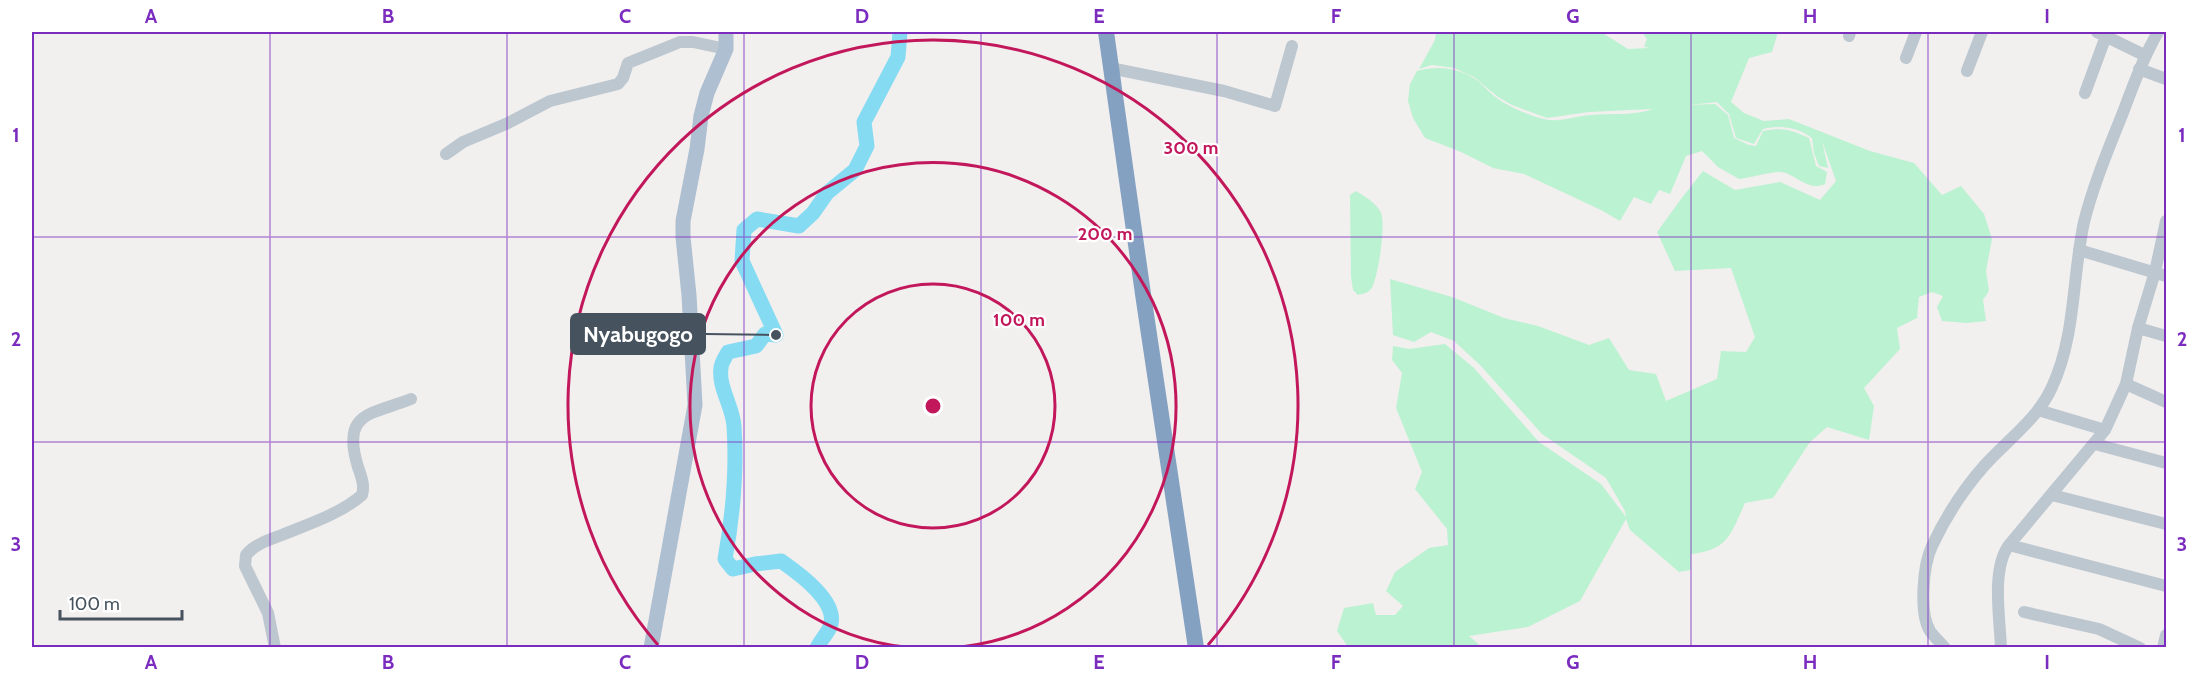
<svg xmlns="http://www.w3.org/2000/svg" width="2198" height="679" font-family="Cabin,sans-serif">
<rect width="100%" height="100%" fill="#f2efef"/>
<!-- green -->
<path fill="#bbf2d1" d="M1436 32H1601L1628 49 1650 48 1644 47 1647 39 1642 32H1778L1772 52 1749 58 1731 102 1744 113 1764 121 1789 119 1870 151 1914 163 1942 195 1961 186 1984 214 1992 239 1986 271 1989 291 1983 300 1986 321 1967 323 1942 321 1937 307 1943 296 1932 292 1919 297 1917 318 1897 328 1900 349 1864 388 1874 406 1869 440 1827 427 1810 442 1773 498 1745 503C1731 533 1729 550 1691 554V570L1679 572 1630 530 1626 519 1580 601 1528 627 1469 636 1482 647H1348L1337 631 1344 608 1373 603 1376 615H1395L1403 606 1386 591 1395 572 1429 548 1448 545 1447 529 1415 489 1422 472 1396 408 1402 373 1392 360 1393 346 1409 349 1445 344 1474 368 1539 442 1601 484 1626 517 1625 511 1606 478 1542 434 1480 365 1454 341 1431 332 1414 342 1393 335 1390 279 1452 297 1504 318 1538 326 1589 345 1609 338 1629 370 1656 374 1666 401 1717 379 1721 351 1746 352 1755 337 1731 268 1675 271 1657 232 1681 199 1703 171 1735 190 1780 182 1820 200 1836 181 1822 141 1828 168 1819 166 1814 153 1812 138C1797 127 1781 125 1763 129L1754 144 1736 138 1729 114 1717 102 1689 105 1715 104 1728 115 1734 138 1749 145 1756 146 1763 131C1784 127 1791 130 1809 138L1816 166 1827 172 1825 184C1807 192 1797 174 1781 172 1774 171 1748 178 1739 179L1718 167 1702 151 1686 156 1670 194 1659 190 1651 204 1634 197 1620 221 1601 210 1524 174 1493 168 1461 152 1425 138 1413 118 1408 101 1410 84 1417 71C1437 65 1461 68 1478 81 1485 87 1491 94 1498 99 1511 108 1529 115 1544 119 1559 123 1575 116 1590 115 1611 113 1634 116 1653 109L1589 112 1547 118 1512 105 1498 97 1474 77 1454 68 1432 65 1419 69 1435 40Z
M1356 191C1365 197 1377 203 1381 213 1386 224 1378 280 1371 289 1368 293 1362 294 1358 295L1353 290 1351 277 1350 195Z"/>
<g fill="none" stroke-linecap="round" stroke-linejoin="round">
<!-- river -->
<path stroke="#85dbf2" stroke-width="15" d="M817 648C820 641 827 634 830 627 840 602 798 573 781 561L755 564 733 569 725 559C733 515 737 471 734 426 733 407 718 387 721 368 721 363 726 356 728 352L756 346 765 334 776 335 742 261 744 230 757 219 799 226 813 213 827 193 855 170 867 146 864 122 898 57 900 32"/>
<!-- minor -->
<path stroke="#bcc7cf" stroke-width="12" d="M2097 32 2144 55
M1849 36 1850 32
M1906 58 1916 32
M1110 68 1224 91 1275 106 1292 46
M2139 69 2166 79
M1967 71 1982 32
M2085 93 2106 36
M446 154 463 142 508 123 550 101 618 84 623 78 628 63 680 42H693L726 49
M2166 221 2155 272 2138 328 2126 384 2105 430 2009 545 2166 586
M2079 250 2166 276
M2138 328 2166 336
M2126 384 2166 402
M2038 410 2105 430
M2095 444 2166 463
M2052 495 2166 524
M2024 612 2099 629 2140 648
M275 648 268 613 245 566 246 555C255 544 269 540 282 535 309 524 340 514 362 495 365 485 361 476 358 467 341 412 370 415 411 399
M1945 648C1940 642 1934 637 1930 631 1919 613 1923 565 1932 546 1946 516 1962 491 1984 466 2006 441 2038 419 2052 387 2076 336 2072 277 2084 222 2093 186 2108 150 2122 115 2133 86 2143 58 2158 32
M2001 648C2000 619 1991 569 2009 545
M2163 648 2166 635"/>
<!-- major -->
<path stroke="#adbfd0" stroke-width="15" d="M651 648 695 405 689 295 683 237V221L697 149 701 116 707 93 726 49V32"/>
<!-- highway -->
<path stroke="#84a1c2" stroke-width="16" d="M1106 32 1144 301 1196 648"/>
</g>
<!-- grid -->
<path fill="none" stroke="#7b2cbf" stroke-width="1.5" stroke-opacity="0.55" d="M270 32V648M507 32V648M744 32V648M981 32V648M1217 32V648M1454 32V648M1691 32V648M1928 32V648M32 237H2166M32 442H2166"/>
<!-- distance rings -->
<g fill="none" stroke="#c2185b" stroke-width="3">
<circle cx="933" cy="406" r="122"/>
<path d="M905 647A243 243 0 1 1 961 647"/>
<path d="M658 645A365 365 0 1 1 1208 645"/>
</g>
<circle cx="933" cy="406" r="9" fill="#c2185b" stroke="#fff" stroke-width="3"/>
<g font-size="18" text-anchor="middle" font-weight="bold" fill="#c2185b" stroke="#fff" stroke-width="4.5" stroke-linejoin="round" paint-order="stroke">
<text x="1191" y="154">300 m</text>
<text x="1105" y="240">200 m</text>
<text x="1019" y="326">100 m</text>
</g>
<!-- callouts -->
<path fill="none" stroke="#46535e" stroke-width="2" d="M776 335L705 334"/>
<circle fill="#46535e" stroke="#fff" stroke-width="2" cx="776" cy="335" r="6"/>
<rect fill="#46535e" stroke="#46535e" stroke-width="2" x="571" y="314" width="134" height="40" rx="6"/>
<g font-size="22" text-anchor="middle" font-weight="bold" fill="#fff">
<text x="638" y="342">Nyabugogo</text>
</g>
<!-- border -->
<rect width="2198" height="679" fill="none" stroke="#ffffff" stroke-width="66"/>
<!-- scale -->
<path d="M60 610v9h122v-9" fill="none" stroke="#46535e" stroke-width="3"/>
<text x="69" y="610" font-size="18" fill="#46535e" stroke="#ffffff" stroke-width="4.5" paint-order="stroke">100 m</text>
<rect x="33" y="33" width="2132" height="613" fill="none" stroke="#7b2cbf" stroke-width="2"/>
<g font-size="20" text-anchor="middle" font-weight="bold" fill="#7b2cbf">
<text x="151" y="23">A</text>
<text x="388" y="23">B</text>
<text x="625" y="23">C</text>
<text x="862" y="23">D</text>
<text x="1099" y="23">E</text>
<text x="1336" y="23">F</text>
<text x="1573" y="23">G</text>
<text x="1810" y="23">H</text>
<text x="2047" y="23">I</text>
<text x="16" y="142">1</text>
<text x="2182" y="142">1</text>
<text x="16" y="346">2</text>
<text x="2182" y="346">2</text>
<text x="16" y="551">3</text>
<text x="2182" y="551">3</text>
<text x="151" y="669">A</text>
<text x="388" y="669">B</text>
<text x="625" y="669">C</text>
<text x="862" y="669">D</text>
<text x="1099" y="669">E</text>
<text x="1336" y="669">F</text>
<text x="1573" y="669">G</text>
<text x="1810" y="669">H</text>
<text x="2047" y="669">I</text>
</g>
</svg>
